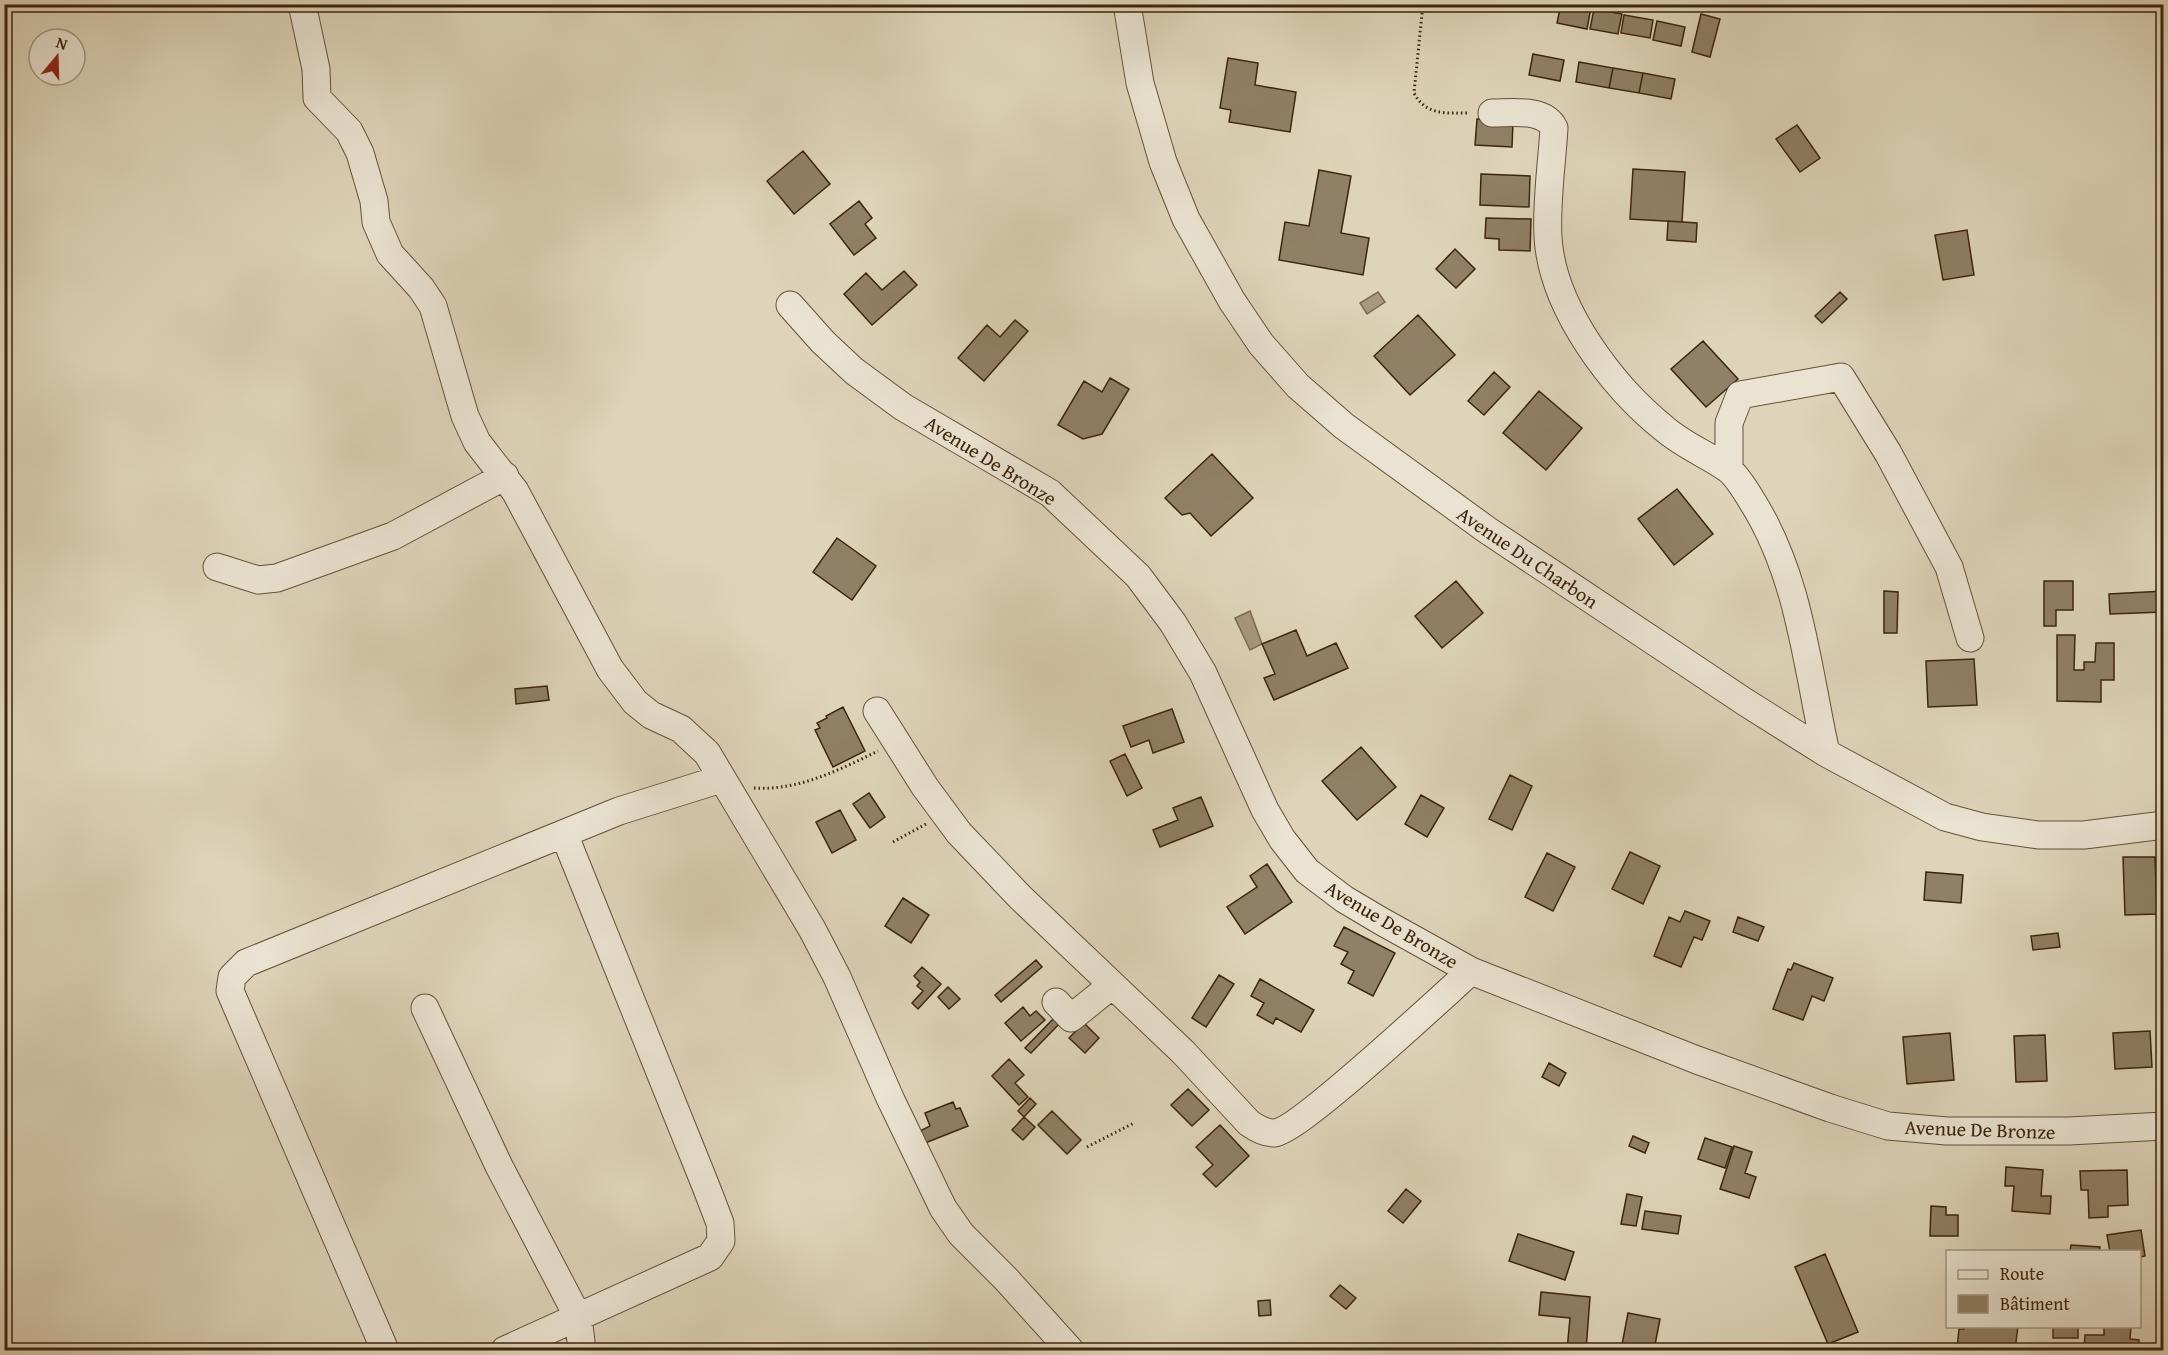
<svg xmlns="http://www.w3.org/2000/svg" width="2168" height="1355" font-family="'Gentium Book Plus',serif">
<rect width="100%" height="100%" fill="#ded4ba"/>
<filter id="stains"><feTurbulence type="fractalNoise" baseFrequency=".00333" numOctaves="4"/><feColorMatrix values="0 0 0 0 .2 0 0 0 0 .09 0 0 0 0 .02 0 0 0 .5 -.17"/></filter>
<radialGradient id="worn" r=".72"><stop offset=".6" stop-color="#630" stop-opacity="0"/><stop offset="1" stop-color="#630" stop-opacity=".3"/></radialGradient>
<!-- water -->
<path fill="#a7987f" stroke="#7c6a51" stroke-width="1.5" d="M1378 292 1385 302 1367 314 1360 303Z
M1250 611 1262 644 1250 650 1235 618Z"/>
<!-- building -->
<path fill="#908067" stroke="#3c250d" stroke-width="1.5" d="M1561 4 1591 8 1587 29 1557 23Z
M1594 9 1622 14 1618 34 1590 29Z
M1701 14 1720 19 1710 57 1692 52Z
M1624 15 1653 20 1650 38 1621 33Z
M1657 21 1685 27 1681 46 1653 40Z
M1533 54 1564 60 1560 81 1529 75Z
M1228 58 1258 63 1255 85 1296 92 1290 132 1229 122 1231 110 1220 108Z
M1579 62 1613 68 1609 88 1576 82Z
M1613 68 1643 73 1639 93 1609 88Z
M1643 73 1675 79 1671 99 1639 93Z
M1477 119 1513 122 1512 147 1475 145Z
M1797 125 1820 158 1800 172 1776 139Z
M803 151 830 184 794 214 767 181Z
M1633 169 1685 172 1682 222 1630 219Z
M1319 170 1351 176 1341 233 1369 238 1363 275 1279 260 1285 222 1309 226Z
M1481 174 1530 176 1529 207 1480 205Z
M859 201 872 218 865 224 876 238 854 255 830 224Z
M1486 218 1531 219 1530 251 1499 250V239L1485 238Z
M1668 221 1697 223 1696 242 1667 240Z
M1967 230 1974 275 1943 280 1935 235Z
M1455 249 1475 269 1456 288 1436 269Z
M904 271 917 285 872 325 844 294 866 273 882 290Z
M1840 292 1847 299 1822 323 1815 316Z
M1418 315 1455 355 1410 395 1374 356Z
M1015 320 1028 331 984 381 958 358 987 325 1000 337Z
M1703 341 1738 379 1706 407 1671 369Z
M1494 372 1510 387 1484 415 1468 401Z
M1110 378 1129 389 1102 434 1083 439 1058 425 1084 381 1102 392Z
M1539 391 1582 428 1546 470 1503 433Z
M1212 454 1253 498 1211 536 1190 513 1182 515 1165 498Z
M1677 489 1713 534 1674 565 1638 519Z
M837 538 876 566 852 600 813 572Z
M1456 581 1483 613 1442 648 1415 616Z
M2044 581H2073V610H2056V626H2044Z
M1884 591 1898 592 1897 633H1884Z
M2164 591V612L2110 614 2109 594Z
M1296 630 1307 656 1336 643 1348 668 1274 700 1264 678 1275 674 1262 644Z
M2057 635H2075L2074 670H2084V662H2095L2096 643H2114V680H2101V702L2057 701Z
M1974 659 1977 705 1928 707 1926 661Z
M547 686 549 700 516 704 515 689Z
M843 707 865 751 833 767 815 730 820 728 817 723 827 718 826 716Z
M1172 709 1184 742 1153 753 1149 740 1131 747 1123 726Z
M1361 747 1396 787 1357 820 1322 781Z
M1125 754 1142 788 1127 796 1110 761Z
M1510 775 1532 786 1512 830 1489 819Z
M869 793 885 817 870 828 853 804Z
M1421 795 1444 808 1427 837 1405 824Z
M1201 797 1213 826 1160 847 1153 830 1178 820 1173 808Z
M840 810 856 840 832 853 816 822Z
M1630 852 1660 866 1643 904 1612 889Z
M1547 853 1575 867 1553 911 1525 897Z
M2123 857H2155L2157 914 2125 915Z
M1267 864 1292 902 1245 934 1227 907 1257 887 1250 876Z
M1926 872 1963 875 1961 903 1924 900Z
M903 898 929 915 911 943 885 926Z
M1685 911 1710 921 1702 940 1694 937 1681 967 1654 956 1669 917 1680 922Z
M1738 917 1764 927 1758 941 1733 932Z
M1344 927 1395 953 1373 996 1348 983 1354 971 1341 964 1348 952 1334 946Z
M2058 933 2060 947 2033 950 2031 936Z
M1036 960 1042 967 1001 1002 995 995Z
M1794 963 1833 978 1824 1001 1812 996 1803 1020 1773 1009 1788 969 1791 970Z
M922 967 941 984 918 1009 912 1003 923 991 917 986 920 982 914 976Z
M1219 975 1234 984 1206 1027 1192 1018Z
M1260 979 1314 1010 1301 1032 1276 1018 1273 1024 1257 1015 1264 1003 1251 996Z
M948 987 960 999 949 1009 938 997Z
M1023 1007 1030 1016 1036 1011 1045 1020 1021 1041 1005 1023Z
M1056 1016 1061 1022 1031 1053 1025 1048Z
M1084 1023 1099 1038 1085 1053 1069 1038Z
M2150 1031 2152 1067 2115 1069 2113 1033Z
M1950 1033 1954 1080 1907 1084 1903 1037Z
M2045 1035 2047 1081 2016 1082 2014 1036Z
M1009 1059 1024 1075 1015 1083 1028 1097 1019 1105 992 1076Z
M1549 1063 1566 1073 1559 1086 1542 1077Z
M1188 1089 1209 1110 1192 1126 1171 1105Z
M1030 1098 1036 1104 1024 1117 1018 1111Z
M953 1102 956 1109 960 1108 968 1126 925 1143 920 1131 930 1126 925 1113Z
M1052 1111 1081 1140 1067 1154 1038 1125Z
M1024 1117 1035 1127 1023 1140 1012 1130Z
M1220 1125 1249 1156 1216 1187 1203 1174 1213 1165 1196 1147Z
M1633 1136 1649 1143 1645 1153 1629 1146Z
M1705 1138 1732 1147 1725 1168 1698 1159Z
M1734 1146 1752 1152 1745 1173 1756 1177 1749 1198 1720 1189Z
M2006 1167 2043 1170 2041 1196H2051L2050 1214 2012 1211 2014 1186H2005Z
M2127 1170 2128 1205 2108 1206V1217L2089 1218 2088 1190H2081L2080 1171Z
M1406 1189 1421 1201 1403 1223 1388 1211Z
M1627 1194 1642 1197 1636 1226 1621 1224Z
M1931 1206 1946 1207V1215H1958V1236H1930Z
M1645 1211 1681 1216 1678 1234 1642 1229Z
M2141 1230 2145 1256 2140 1257V1252H2110L2107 1235Z
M1518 1234 1574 1252 1565 1280 1509 1261Z
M2071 1245 2100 1247 2099 1252H2070Z
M1825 1254 1858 1332 1828 1344 1795 1267Z
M1340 1285 1356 1298 1346 1309 1330 1296Z
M1541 1292 1590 1297 1586 1350H1567L1570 1318 1539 1315Z
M1270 1300 1271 1315 1259 1316 1258 1301Z
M1628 1313 1660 1319 1654 1350H1621Z
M1964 1326H2018L2015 1350 1957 1349 1959 1329H1964Z
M2053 1326H2078V1338H2053Z
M2104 1326H2131L2130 1339 2139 1340V1350H2084L2085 1335H2104Z"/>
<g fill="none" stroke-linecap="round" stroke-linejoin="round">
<!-- minor casing -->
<g stroke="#645138" stroke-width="29">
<path id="minor" d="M302 4 316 69 317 98 349 131 360 153 374 201 376 222 390 254 421 288 433 306 465 416 477 442 515 491 610 669 635 702 651 715 681 729 707 753 812 929 837 977 890 1098 943 1208 961 1234 1006 1279 1070 1350
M1127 4 1140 83 1163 162 1186 219 1232 301 1261 344 1298 386 1344 426 1487 530 1745 702 1826 753 1945 817 1982 827 2038 835H2084L2164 825
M1492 113C1512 113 1544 108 1554 128 1552 163 1546 201 1548 237 1552 308 1612 387 1666 430 1685 446 1708 455 1728 469 1737 476 1746 491 1752 501 1800 577 1807 667 1826 753
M790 305 823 342 854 371 903 407 1050 493 1138 576 1173 623 1203 673 1265 810 1282 839 1307 871 1344 899 1381 921 1471 971 1697 1060 1830 1108 1888 1126 1947 1131H2069L2164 1126
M1729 470V423L1740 395 1841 377 1888 453 1949 567 1970 638
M217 567 258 580 277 578 393 536 505 476
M877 711 925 787 959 833 1020 897 1183 1052 1249 1123C1256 1128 1265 1133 1274 1133 1299 1131 1443 996 1471 971
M1056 1002 1071 1018 1112 985
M425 1008 499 1166 578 1317 582 1350
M385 1350 230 991 232 977 246 963 619 811 721 779
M505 1350 710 1257 721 1241 720 1223 705 1184 564 834"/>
</g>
<!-- path -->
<path stroke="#3c250d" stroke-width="3" stroke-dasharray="1.5 3" stroke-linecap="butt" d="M1423 4 1414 93C1426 116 1447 113 1470 113
M754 788C798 791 839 770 878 751
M893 842 926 824
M1087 1147 1134 1123"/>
<!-- minor -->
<use href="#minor" stroke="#eae3d2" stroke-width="27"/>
</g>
<g text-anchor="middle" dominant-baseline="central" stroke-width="5" stroke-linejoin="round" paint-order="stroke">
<!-- street labels -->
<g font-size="20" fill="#3c250d" stroke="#eae3d2">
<text transform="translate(991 460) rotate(32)">Avenue De Bronze</text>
<text transform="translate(1528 557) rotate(34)">Avenue Du Charbon</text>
<text transform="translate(1392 924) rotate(31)">Avenue De Bronze</text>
<text transform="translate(1980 1129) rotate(2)">Avenue De Bronze</text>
</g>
</g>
<!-- margin -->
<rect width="2168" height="1355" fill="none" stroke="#ded4ba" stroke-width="24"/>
<rect x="6" y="6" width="2156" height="1343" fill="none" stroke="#3c250d" stroke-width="3"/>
<rect x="12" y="12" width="2144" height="1331" fill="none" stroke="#3c250d" stroke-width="1.5"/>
<!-- legend -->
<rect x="1946" y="1250" width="195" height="78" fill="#eae3d2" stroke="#a49783" stroke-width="1.5"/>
<rect x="1958" y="1270" width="30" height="9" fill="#eae3d2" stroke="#a49783" stroke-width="1.5"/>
<text x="2000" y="1280" font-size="18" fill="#3c250d">Route</text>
<rect x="1958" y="1295" width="30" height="18" fill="#908067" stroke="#a49783" stroke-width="1.5"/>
<text x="2000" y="1310" font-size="18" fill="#3c250d">Bâtiment</text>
<!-- north arrow -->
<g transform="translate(57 57) rotate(19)"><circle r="28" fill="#eae3d2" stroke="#a49783" stroke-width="1.5"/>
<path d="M0-4.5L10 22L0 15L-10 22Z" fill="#8f2418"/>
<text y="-9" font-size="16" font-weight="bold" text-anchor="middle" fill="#3c250d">N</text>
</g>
<rect width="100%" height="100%" filter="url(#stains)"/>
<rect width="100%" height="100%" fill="url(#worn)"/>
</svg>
